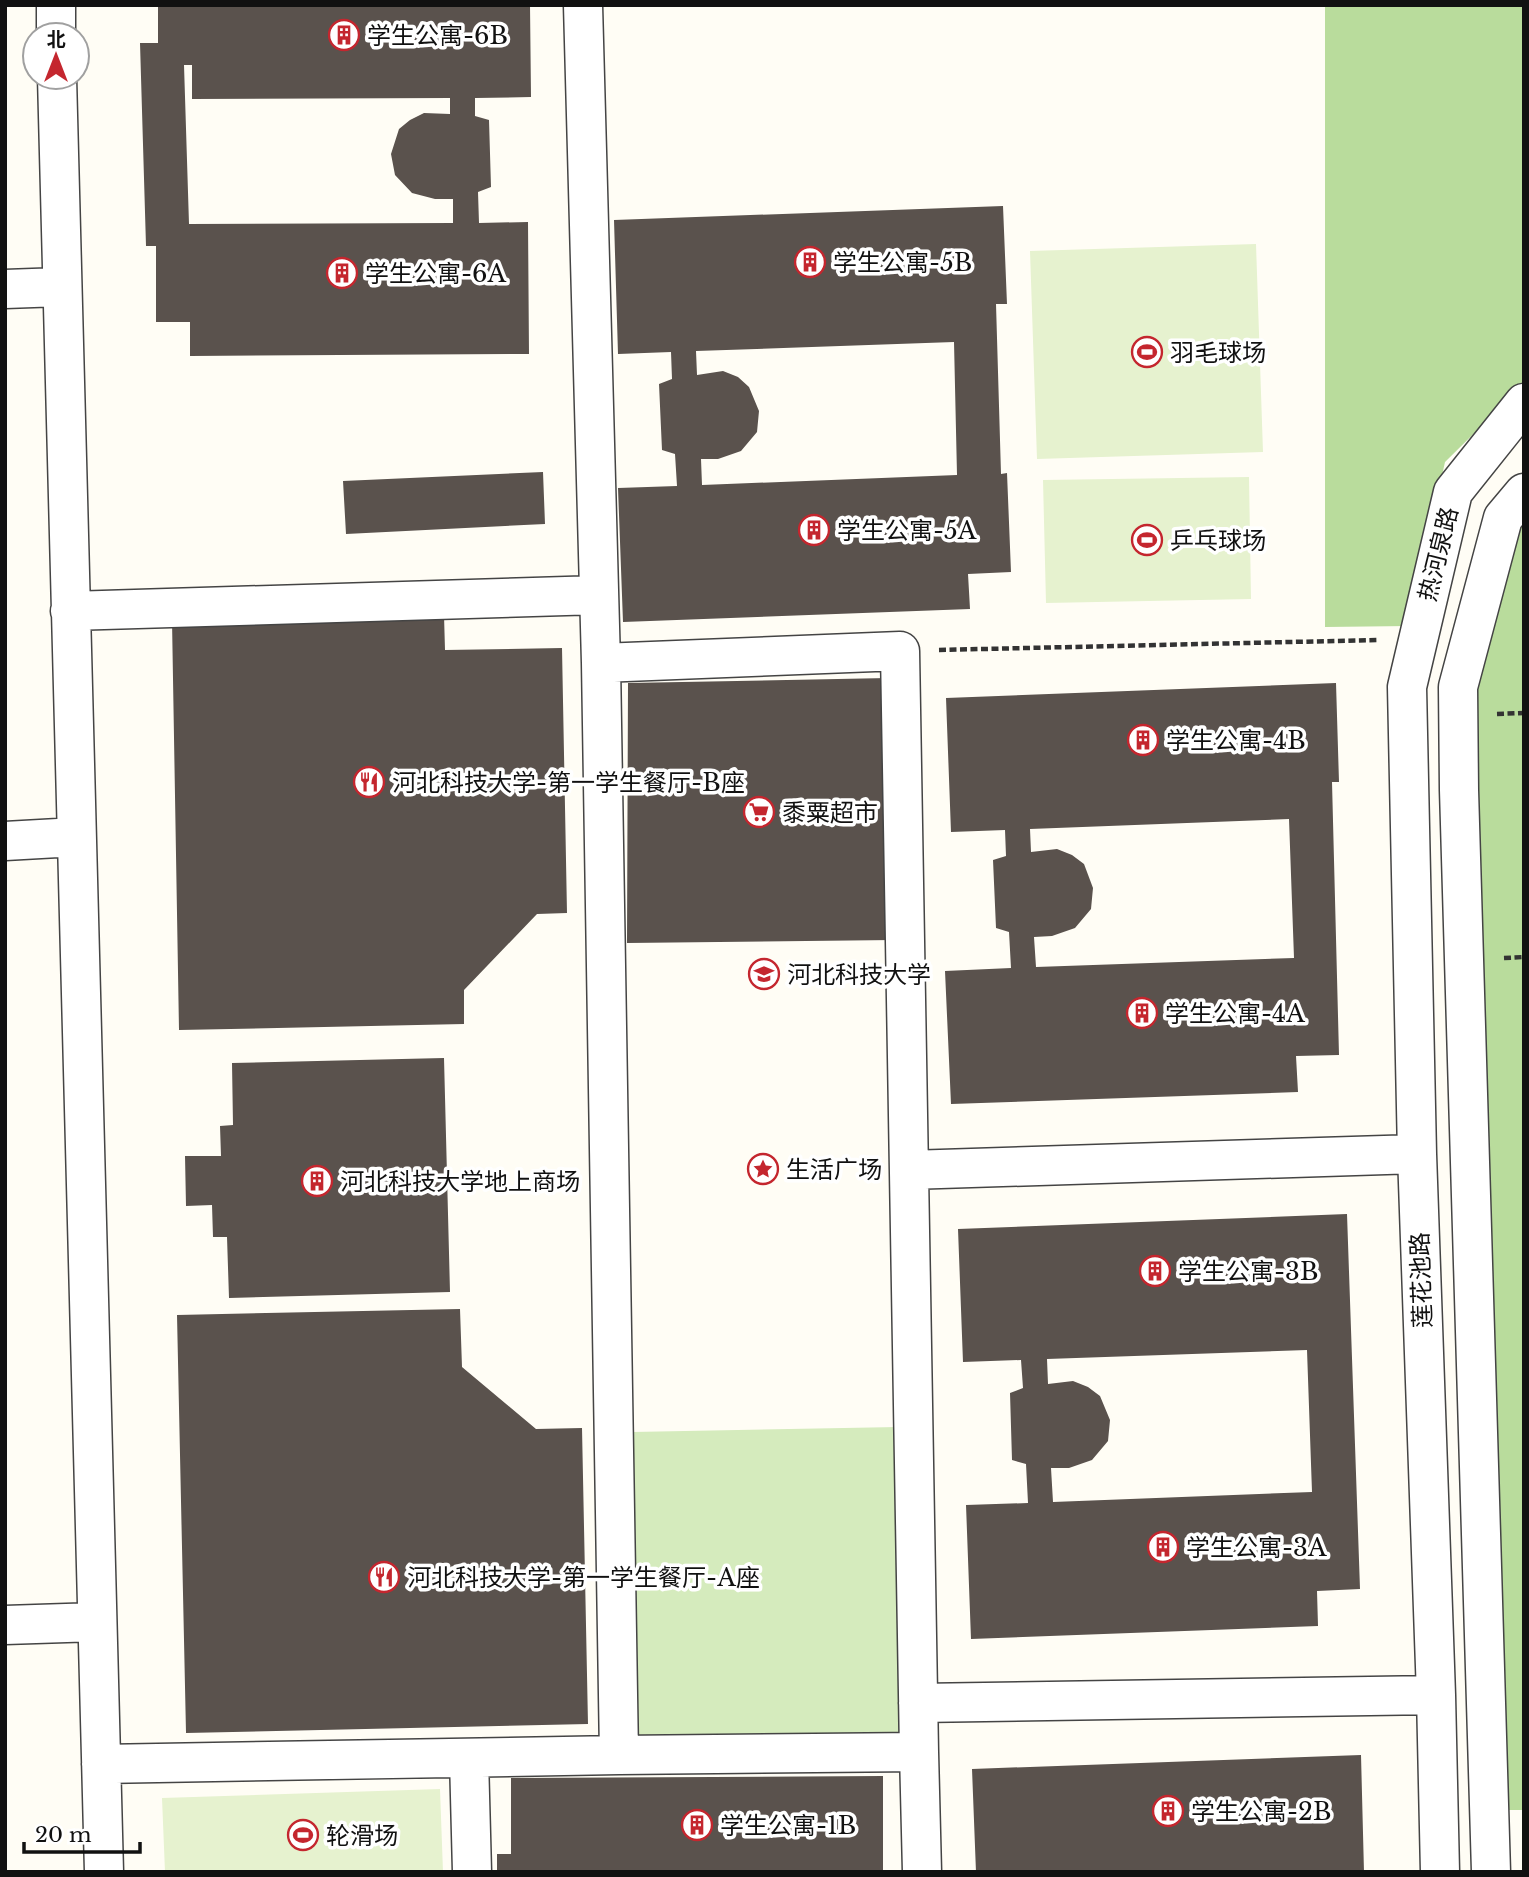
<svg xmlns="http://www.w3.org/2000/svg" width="1529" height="1877" font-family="'Libre Baskerville','Noto Sans SC',serif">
<rect width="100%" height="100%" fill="#fffdf5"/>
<!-- green -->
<path fill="#d5ebbd" d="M898 1427 903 1732 638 1737 632 1432Z"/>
<!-- forest -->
<path fill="#b9dc9c" d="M1325 5H1524V384L1445 462 1409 626 1325 627Z
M1524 506V1810H1498L1462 690Z"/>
<!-- pitch -->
<path fill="#e6f2cf" d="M1256 244 1263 452 1037 459 1030 251Z
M1249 477 1251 599 1046 603 1043 480Z
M440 1789 443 1872H165L162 1798Z"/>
<!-- building -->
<path fill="#5a524d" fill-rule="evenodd" d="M158 5H530L531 97 475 98V116L489 120 491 187 478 192 479 223 528 222 529 354 190 356V322H156V246H146L140 43H158ZM184 65H192V99L450 98V114L424 113 410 120 399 129 391 154 395 175 412 193 435 199H453V223L189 224Z
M1003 206 1007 304H996L1001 474 1007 473 1011 572 968 574 970 609 623 622 618 488 677 486 675 454 662 450 659 384 672 379 671 352 618 354 614 220ZM954 342 957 475 702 485 701 459H718L741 451 757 432 759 411 749 387 738 377 723 371 697 375 696 351Z
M543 472 545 524 346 534 343 481Z
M444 615 445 650 562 648 567 913 537 914 464 990V1024L179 1030 172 620Z
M888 678 894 940 627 943 628 683Z
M1336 683 1339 782H1332L1339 1055 1296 1056 1298 1092 951 1104 945 971 1011 968 1009 932 996 928 993 860 1006 856 1005 830 951 832 946 698ZM1289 819 1294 958 1036 967 1034 937 1052 936 1075 928 1091 909 1093 888 1084 864 1072 855 1057 849 1031 852 1030 829Z
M444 1058 450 1292 229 1298 227 1237H213L212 1205 186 1206 185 1156H221L220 1126 233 1125 232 1063Z
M1347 1214 1360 1589 1317 1591 1318 1626 971 1639 966 1505 1028 1503 1026 1464 1012 1460 1010 1393 1023 1388 1021 1360 963 1362 958 1229ZM1307 1350 1312 1492 1053 1502 1051 1468H1069L1092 1460 1108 1441 1110 1420 1100 1396 1088 1387 1073 1381 1048 1384 1047 1359Z
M460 1309 462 1367 536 1429 582 1428 588 1724 186 1733 177 1315Z
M1361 1755 1364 1872H976L972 1769Z
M883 1776V1872H497V1854H511V1778Z"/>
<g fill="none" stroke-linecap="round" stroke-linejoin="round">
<!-- minor casing -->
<g stroke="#444" stroke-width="41">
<path id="minor" d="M56 5V35
M57 77 104 1872
M5 289 61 287
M70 611 599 595
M601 663 619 1755
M5 841 76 837
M909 1170 1417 1154
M5 1625 97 1622
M918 1703 1436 1695
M919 1752 922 1872
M469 1758 472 1872
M101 1764 619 1755 919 1752 900 651 601 663 583 5
M1440 1872 1436 1695 1417 1154 1407 687 1453 492 1524 403
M1491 1872 1459 790 1458 687 1503 518 1524 493"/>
</g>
<!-- path -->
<path stroke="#333" stroke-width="4.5" stroke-dasharray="7 3.5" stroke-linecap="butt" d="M939 650 1378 640
M1497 714 1524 713
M1504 958 1524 957"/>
<!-- minor -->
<use href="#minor" stroke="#fff" stroke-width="38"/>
</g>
<!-- icons -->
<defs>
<g id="building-ring" transform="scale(1.575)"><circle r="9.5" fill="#fff" stroke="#c4262e" stroke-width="1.5"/><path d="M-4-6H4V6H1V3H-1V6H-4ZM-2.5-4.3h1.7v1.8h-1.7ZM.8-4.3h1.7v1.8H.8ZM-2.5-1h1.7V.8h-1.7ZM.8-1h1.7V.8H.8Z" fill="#c4262e"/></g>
<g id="stadium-ring" transform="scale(1.575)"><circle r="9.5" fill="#fff" stroke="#c4262e" stroke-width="1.5"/><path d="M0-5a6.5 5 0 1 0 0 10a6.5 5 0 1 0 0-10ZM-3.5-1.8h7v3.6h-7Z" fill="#c4262e"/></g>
<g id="restaurant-ring" transform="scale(1.575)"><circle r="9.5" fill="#fff" stroke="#c4262e" stroke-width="1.5"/><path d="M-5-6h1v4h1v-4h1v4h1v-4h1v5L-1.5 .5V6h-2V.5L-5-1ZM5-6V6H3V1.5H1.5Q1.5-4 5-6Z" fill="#c4262e"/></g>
<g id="supermarket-ring" transform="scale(1.575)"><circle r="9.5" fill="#fff" stroke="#c4262e" stroke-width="1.5"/><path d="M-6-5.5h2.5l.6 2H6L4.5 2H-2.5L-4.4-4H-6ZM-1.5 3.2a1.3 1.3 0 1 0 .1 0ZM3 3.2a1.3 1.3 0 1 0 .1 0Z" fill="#c4262e"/></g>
<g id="university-ring" transform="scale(1.575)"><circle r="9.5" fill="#fff" stroke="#c4262e" stroke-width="1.5"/><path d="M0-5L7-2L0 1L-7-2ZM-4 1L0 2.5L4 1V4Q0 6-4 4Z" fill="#c4262e"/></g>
<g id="sight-ring" transform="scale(1.575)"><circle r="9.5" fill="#fff" stroke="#c4262e" stroke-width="1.5"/><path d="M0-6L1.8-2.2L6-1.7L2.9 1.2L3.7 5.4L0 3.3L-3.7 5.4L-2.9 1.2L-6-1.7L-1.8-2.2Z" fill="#c4262e"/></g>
</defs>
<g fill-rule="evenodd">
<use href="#building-ring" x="344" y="35"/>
<use href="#building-ring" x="810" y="262"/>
<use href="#building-ring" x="342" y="273"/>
<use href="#stadium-ring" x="1147" y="352"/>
<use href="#building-ring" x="814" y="530"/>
<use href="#stadium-ring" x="1147" y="540"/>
<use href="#building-ring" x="1143" y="740"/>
<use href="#restaurant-ring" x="369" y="782"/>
<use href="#supermarket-ring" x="759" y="812"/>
<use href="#university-ring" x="764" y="974"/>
<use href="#building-ring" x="1142" y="1013"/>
<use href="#sight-ring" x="763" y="1169"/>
<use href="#building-ring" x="317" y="1181"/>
<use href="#building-ring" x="1155" y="1271"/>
<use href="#building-ring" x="1163" y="1547"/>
<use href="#restaurant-ring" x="384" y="1577"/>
<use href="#building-ring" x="1168" y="1811"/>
<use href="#building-ring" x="697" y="1825"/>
<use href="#stadium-ring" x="303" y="1835"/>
</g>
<g text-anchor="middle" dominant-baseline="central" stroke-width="7" stroke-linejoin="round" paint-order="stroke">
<!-- poi labels -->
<g font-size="24" fill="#111" stroke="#fff" text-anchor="start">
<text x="367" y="35">学生公寓-6B</text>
<text x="833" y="262">学生公寓-5B</text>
<text x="365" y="273">学生公寓-6A</text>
<text x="1170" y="352">羽毛球场</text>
<text x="837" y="530">学生公寓-5A</text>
<text x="1170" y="540">乒乓球场</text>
<text x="1166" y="740">学生公寓-4B</text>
<text x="392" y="782">河北科技大学-第一学生餐厅-B座</text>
<text x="782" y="812">黍粟超市</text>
<text x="787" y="974">河北科技大学</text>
<text x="1165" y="1013">学生公寓-4A</text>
<text x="786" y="1169">生活广场</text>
<text x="340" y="1181">河北科技大学地上商场</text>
<text x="1178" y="1271">学生公寓-3B</text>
<text x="1186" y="1547">学生公寓-3A</text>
<text x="407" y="1577">河北科技大学-第一学生餐厅-A座</text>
<text x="1191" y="1811">学生公寓-2B</text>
<text x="720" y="1825">学生公寓-1B</text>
<text x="326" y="1835">轮滑场</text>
</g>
<!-- street labels -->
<g font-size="24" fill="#111" stroke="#fff">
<text transform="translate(1438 554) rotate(-76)">热河泉路</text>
<text transform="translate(1421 1280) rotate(-92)">莲花池路</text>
</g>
</g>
<!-- border -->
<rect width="1529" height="1877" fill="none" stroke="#111111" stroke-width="14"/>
<!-- north arrow -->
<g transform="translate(56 56)"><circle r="33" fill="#ffffff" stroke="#a0a0a0" stroke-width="2"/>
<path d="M0-5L12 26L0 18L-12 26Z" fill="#c4262e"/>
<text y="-10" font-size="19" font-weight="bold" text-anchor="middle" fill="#111111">北</text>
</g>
<!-- scale -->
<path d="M24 1842v10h116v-10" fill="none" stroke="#111111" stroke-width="3.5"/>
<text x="35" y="1842" font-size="21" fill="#111111" stroke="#ffffff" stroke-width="5" paint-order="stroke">20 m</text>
</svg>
